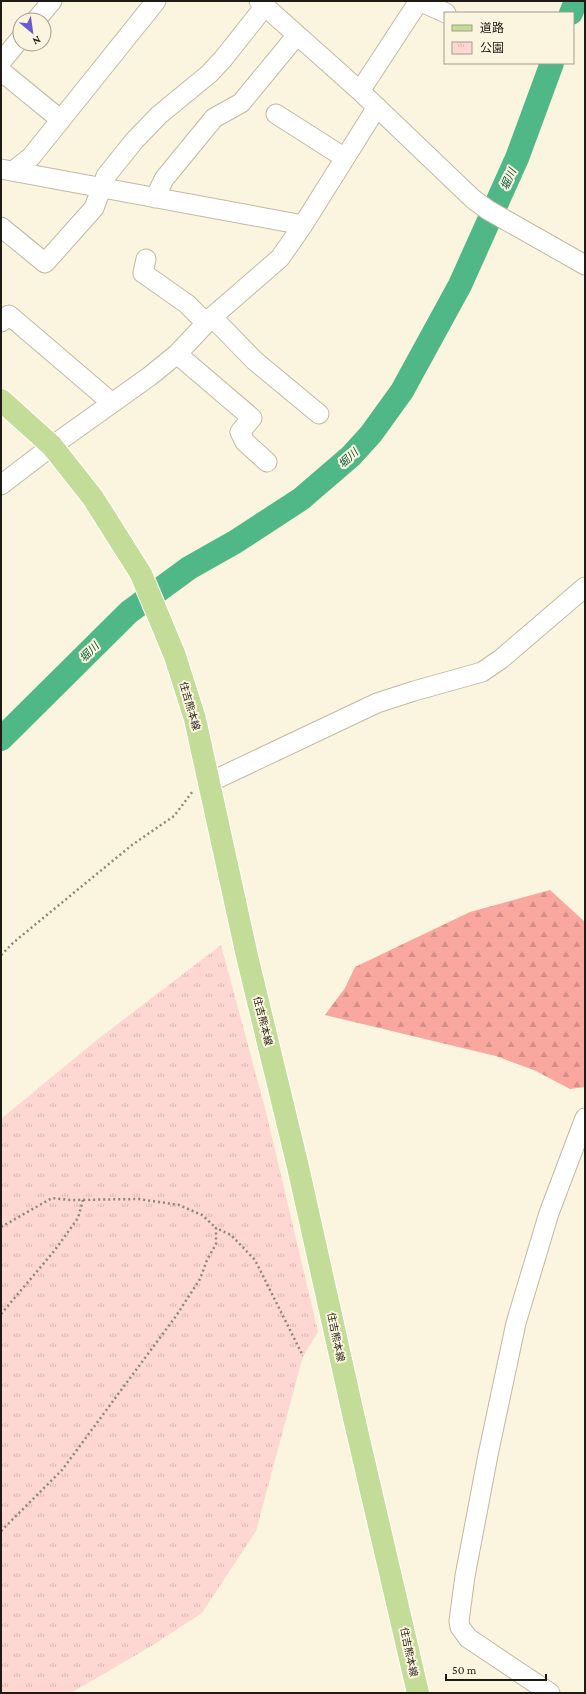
<svg xmlns="http://www.w3.org/2000/svg" width="586" height="1694" font-family="'Crimson Pro','Noto Sans JP',serif">
<defs>
<pattern id="forest-firs" width="22" height="20" patternUnits="userSpaceOnUse"><rect width="22" height="20" fill="#f9a79f"/><path d="M5 1l3.5 6h-7zM16 11l3.5 6h-7z" fill="#d58f88"/></pattern>
<pattern id="park-tufts" width="24" height="20" patternUnits="userSpaceOnUse"><rect width="24" height="20" fill="#fed7d3"/><path d="M3 7l-1-3M5 7V3M7 7l1-3M15 17l-1-3M17 17v-4M19 17l1-3" fill="none" stroke="#d9b8b4"/></pattern>
</defs>
<rect width="100%" height="100%" fill="#fbf4de"/>
<!-- forest -->
<path fill="url(#forest-firs)" d="M550 890 585 922V1087L570 1089 536 1071 496 1056 325 1015 345 988 355 967 470 912Z"/>
<!-- park -->
<path fill="url(#park-tufts)" d="M221 945 266 1112 318 1332 303 1356 256 1531 202 1613 153 1645 71 1693H1V1119L93 1043Z"/>
<g fill="none" stroke-linecap="round" stroke-linejoin="round">
<!-- river -->
<path stroke="#50b886" stroke-width="24" d="M571 13 576 1
M1 739 129 612 189 568 235 542 301 499 351 456 371 434 402 391 460 285 517 158 552 63"/>
<!-- minor casing -->
<g stroke="#c0b9a4" stroke-width="21">
<path id="minor" d="M259 1 360 91 473 199 488 210 585 265
M419 1 446 13
M36 20 52 1
M1 62 20 39
M1 71 61 120
M360 91 419 1
M276 114 345 158
M1 169 303 225
M13 171 31 157 156 1
M155 198 164 179 214 118 241 103 297 35
M1 227 45 263 94 208 106 176 134 141 159 115 209 74 223 59 265 6
M146 259 143 273 187 304 206 323
M212 317 255 361 319 414
M1 322 9 315 112 403
M177 354 252 418 240 432 245 442 267 462
M1 485 52 446 150 376 177 354 212 317 280 258 303 225 377 107
M208 783 377 703 414 691 482 672 501 659 585 587
M550 1693 468 1638 460 1627 459 1621 465 1576 488 1455 516 1323 549 1213 585 1118"/>
</g>
<!-- major casing -->
<g stroke="#fff" stroke-width="24">
<path id="major" d="M1 400 52 446 93 498 141 574 175 656 195 719 247 956 298 1167 354 1418 418 1693"/>
</g>
<!-- path -->
<path stroke="#8c8879" stroke-width="2.5" stroke-dasharray="2 3" stroke-linecap="butt" d="M1 955 14 942 132 845 174 816 193 791
M1 1227 52 1198 70 1200 139 1199 179 1205 202 1215 216 1228
M1 1314 55 1250 78 1218 83 1200
M1 1531 62 1470 176 1316 200 1279 207 1260 216 1244V1228L231 1235 255 1260 303 1356"/>
<!-- minor -->
<use href="#minor" stroke="#fff" stroke-width="19"/>
<!-- major -->
<use href="#major" stroke="#c3dc97" stroke-width="22"/>
</g>
<g text-anchor="middle" dominant-baseline="central" stroke-width="4" stroke-linejoin="round" paint-order="stroke">
<!-- street labels -->
<g font-size="10" fill="#1d1b13" stroke="#fbf4de">
<text transform="translate(190 706) rotate(74)">住吉熊本線</text>
<text transform="translate(263 1021) rotate(76)">住吉熊本線</text>
<text transform="translate(336 1337) rotate(78)">住吉熊本線</text>
<text transform="translate(409 1652) rotate(78)">住吉熊本線</text>
</g>
<!-- water labels -->
<g font-size="11" font-style="italic" fill="#065a3a" stroke="#fbf4de">
<text transform="translate(508 179) rotate(-66)">堀川</text>
<text transform="translate(348 458) rotate(-43)">堀川</text>
<text transform="translate(89 652) rotate(-45)">堀川</text>
</g>
</g>
<!-- border -->
<rect width="586" height="1694" fill="none" stroke="#1d1b13" stroke-width="4"/>
<!-- legend -->
<rect x="444" y="12" width="130" height="52" fill="#fbf4de" stroke="#a29d8d"/>
<rect x="452" y="25" width="20" height="6" fill="#c3dc97" stroke="#a29d8d"/>
<text x="480" y="32" font-size="12" fill="#1d1b13">道路</text>
<rect x="452" y="42" width="20" height="12" fill="url(#park-tufts)" stroke="#a29d8d"/>
<text x="480" y="52" font-size="12" fill="#1d1b13">公園</text>
<!-- north arrow -->
<g transform="translate(32 32) rotate(151)"><circle r="19" fill="#fbf4de" stroke="#a29d8d"/>
<path d="M0-3L7 15L0 10L-7 15Z" fill="#6a5ad3"/>
<text y="-6" font-size="11" font-weight="bold" text-anchor="middle" fill="#1d1b13">N</text>
</g>
<!-- scale -->
<path d="M446 1674v6h100v-6" fill="none" stroke="#1d1b13" stroke-width="2"/>
<text x="452" y="1674" font-size="12" fill="#1d1b13" stroke="#fbf4de" stroke-width="3" paint-order="stroke">50 m</text>
</svg>
